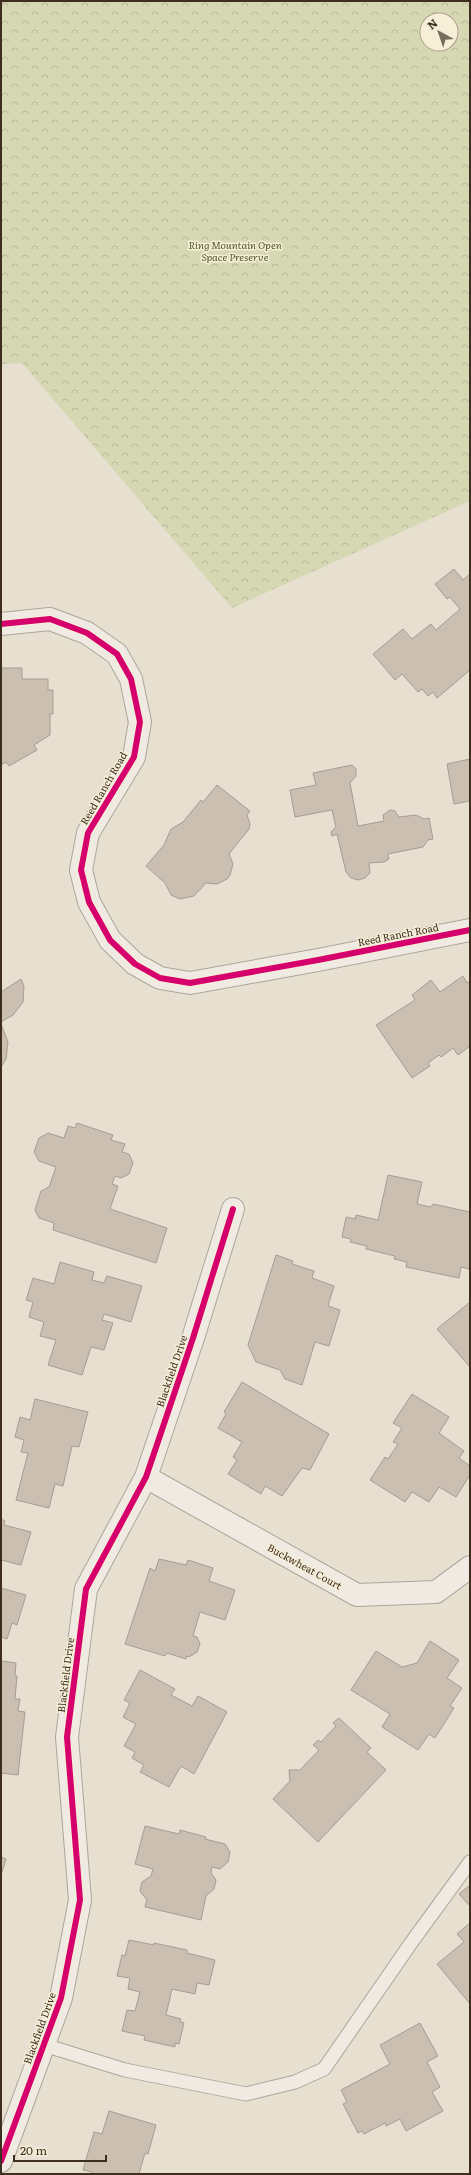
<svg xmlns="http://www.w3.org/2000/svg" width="471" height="2175" font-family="Literata,serif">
<defs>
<pattern id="park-crowns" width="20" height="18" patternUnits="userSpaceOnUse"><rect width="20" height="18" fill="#d6d7b3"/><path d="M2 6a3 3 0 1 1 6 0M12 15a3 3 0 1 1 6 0" fill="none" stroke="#b9b99a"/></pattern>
</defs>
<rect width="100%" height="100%" fill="#e7e0d1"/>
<!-- park -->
<path fill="url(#park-crowns)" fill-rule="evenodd" d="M1 1H470V501L232 608 22 363 1 364ZM427 20H451V44H427Z"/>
<!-- building -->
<path fill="#cbbfb2" stroke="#a89c90" d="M454 569 463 580 470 574V670L437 698 433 692 428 696 422 689 418 692 402 674 395 680 373 654 403 629 412 639 431 624 436 630 460 609 450 597 447 599 435 584Z
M1 668H22V679H48V690H53V714H50V735L34 745 37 750 9 766 6 762 1 765Z
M470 759V801L454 804 447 764Z
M352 765 356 769V776L350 783 358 826 384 821 383 815 390 810 395 811 399 817 416 815 424 819 429 818 433 839 428 840 423 847 388 854 389 859 384 862 369 863 370 873 365 878 358 880 351 878 346 872 337 834 332 836 331 832 336 827 332 810 295 817 290 790 316 785 313 773Z
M217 785 250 811 247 815 250 824 249 829 229 854 233 864 230 875 227 879 217 884 206 883 194 896 180 899 171 895 165 883 146 866 164 845 171 829 183 822 201 800 203 802Z
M463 976 467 983 470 981V1046L458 1055 453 1048 441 1057 439 1055 428 1063 430 1066 412 1078 376 1025 415 1000 412 995 431 980 440 992Z
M21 979 24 986 23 1002 13 1015 1 1022V992Z
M1 1024 8 1042 6 1059 1 1067Z
M77 1123 113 1135 111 1140 125 1144 122 1152 129 1154 133 1163 129 1174 121 1178 115 1176 112 1184 118 1186 110 1209 167 1228 156 1263 53 1230 54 1223 39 1218 35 1210 41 1191 49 1187 56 1167 39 1161 34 1152 39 1138 48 1133 64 1138 68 1126 75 1128Z
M388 1175 422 1182 417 1204 431 1207 433 1204 470 1212V1264L469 1269 461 1267 459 1278 406 1267 407 1262 394 1259 395 1256 366 1249 367 1246 350 1242 351 1239 342 1237 346 1217 355 1219 356 1215 378 1220Z
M276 1255 293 1261 292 1264 314 1271 312 1278 334 1286 328 1306 340 1310 329 1346 315 1342 302 1385 285 1379 280 1370 256 1362 248 1345Z
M60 1262 94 1272 92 1280 104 1283 107 1276 142 1286 131 1322 104 1314 102 1320 113 1323 104 1350 91 1347 82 1375 48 1365 56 1340 40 1336 44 1322 29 1317 33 1302 26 1300 33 1278 54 1284Z
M470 1302V1365L469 1366 437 1329Z
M242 1382 329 1434 310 1470 302 1468 282 1496 265 1486 261 1494 228 1474 237 1460 233 1457 242 1442 218 1428 226 1414 224 1412Z
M412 1394 449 1417 439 1433 464 1451 459 1458 470 1466V1475L456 1497 439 1487 429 1502 412 1492 405 1502 370 1480 385 1457 388 1459 398 1444 393 1442 402 1428 393 1423Z
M35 1399 88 1412 79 1447 72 1446 63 1486 55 1484 49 1508 16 1500 28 1453 21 1452 24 1440 15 1437 20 1417 30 1420Z
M1 1519 5 1521 4 1525 31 1532 21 1565 1 1560Z
M159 1559 186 1565 188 1560 213 1568 209 1581 235 1590 225 1620 200 1612 193 1636 197 1637 200 1644 197 1652 189 1657 186 1656V1659L167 1653 165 1656 125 1644 150 1568 155 1571Z
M1 1588 26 1595 17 1625 12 1623 7 1639 1 1637Z
M430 1641 459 1660 447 1678 462 1688 450 1706 454 1708 435 1738 429 1734 418 1750 382 1727 390 1714 351 1690 376 1651 402 1667 417 1663Z
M1 1661 16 1663 15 1676H17L15 1699H20L18 1711 25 1712 18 1775 1 1773Z
M140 1670 175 1689 171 1695 192 1706 198 1696 227 1712 194 1774 181 1766 169 1787 140 1772 144 1765 132 1758 135 1752 124 1746 136 1724 123 1717 130 1703 124 1700Z
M339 1718 371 1748 367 1752 386 1770 318 1842 273 1799 290 1781 289 1770H300L319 1750 313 1745 318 1740 321 1742 336 1726 333 1723Z
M145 1826 179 1834 180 1830 206 1837 205 1839 225 1844 230 1852 228 1862 220 1869 212 1867 211 1873 216 1880 214 1889 206 1896 201 1920 145 1907 147 1900 140 1891 142 1882 151 1876 153 1869 135 1864Z
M1 1857 6 1859 1 1875Z
M470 1885V1906L459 1894Z
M470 1923V2004L437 1964 464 1942 457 1934Z
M129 1940 154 1945V1943L187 1950V1953L215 1960 209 1985 197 1983 195 1994 172 1989 166 2015 181 2019 180 2022 184 2023 179 2044 175 2043V2047L144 2040 145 2036 122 2031 127 2010 135 2011 140 1992 128 1989 130 1978 117 1976 122 1955 125 1956Z
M420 2023 438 2056 427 2062 440 2087 432 2092 443 2111 406 2131 400 2119 386 2126 385 2123 364 2134 362 2131 358 2133 343 2104 347 2102 341 2090 390 2064 380 2045Z
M109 2111 156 2125 148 2154 145 2153 139 2174H91L92 2172 83 2170 94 2132 102 2134Z"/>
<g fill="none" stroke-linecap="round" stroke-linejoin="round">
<!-- lane casing -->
<g stroke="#ada599" stroke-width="15">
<path id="lane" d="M44 2045 125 2070 246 2094 295 2082 324 2069 411 1943 470 1862"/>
</g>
<!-- street casing -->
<g stroke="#ada599" stroke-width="24">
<path id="street" d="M1 624 50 619 87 633 117 654 131 679 140 722 134 757 88 833 81 870 89 902 110 940 135 964 160 978 190 983 318 960 470 930
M146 1477 357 1595 436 1592 470 1567
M1 2161 61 1998 80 1900 67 1737 86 1589 146 1477 193 1338 233 1209"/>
</g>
<!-- lane -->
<use href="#lane" stroke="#efebe3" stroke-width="13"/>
<!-- street -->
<use href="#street" stroke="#efebe3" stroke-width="22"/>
<!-- cycleway casing -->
<g stroke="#f7eed8" stroke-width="8">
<path id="cycleway" d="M1 624 50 619 87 633 117 654 131 679 140 722 134 757 88 833 81 870 89 902 110 940 135 964 160 978 190 983 318 960 470 930
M1 2161 61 1998 80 1900 67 1737 86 1589 146 1477 193 1338 233 1209"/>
</g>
<!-- cycleway -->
<use href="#cycleway" stroke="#d6006c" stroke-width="6"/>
</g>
<g text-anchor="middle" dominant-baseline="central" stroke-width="3" stroke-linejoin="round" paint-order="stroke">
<!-- park labels -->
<g font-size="10" font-style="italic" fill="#4d5a26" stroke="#f7eed8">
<text x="235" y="244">Ring Mountain Open<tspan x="235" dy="12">Space Preserve</tspan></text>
</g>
<!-- street labels -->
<g font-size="10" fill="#3d2e20" stroke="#f7eed8">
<text transform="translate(103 788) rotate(-60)">Reed Ranch Road</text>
<text transform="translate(398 934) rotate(-11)">Reed Ranch Road</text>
<text transform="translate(171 1371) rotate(-71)">Blackfield Drive</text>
<text transform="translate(305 1566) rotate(29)">Buckwheat Court</text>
<text transform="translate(65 1675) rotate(-83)">Blackfield Drive</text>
<text transform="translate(39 2028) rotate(-70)">Blackfield Drive</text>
</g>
</g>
<!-- border -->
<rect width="471" height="2175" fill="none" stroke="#3d2e20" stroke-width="4"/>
<!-- north arrow -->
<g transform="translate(439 32) rotate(320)"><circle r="19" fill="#f7eed8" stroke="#ada18e"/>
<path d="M0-3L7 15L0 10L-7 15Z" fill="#786c5e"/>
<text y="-6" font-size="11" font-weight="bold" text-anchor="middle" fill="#3d2e20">N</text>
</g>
<!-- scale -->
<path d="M14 2155v6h92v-6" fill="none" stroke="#3d2e20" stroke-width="2"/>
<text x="20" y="2155" font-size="12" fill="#3d2e20" stroke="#f7eed8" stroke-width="3" paint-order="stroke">20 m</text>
</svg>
